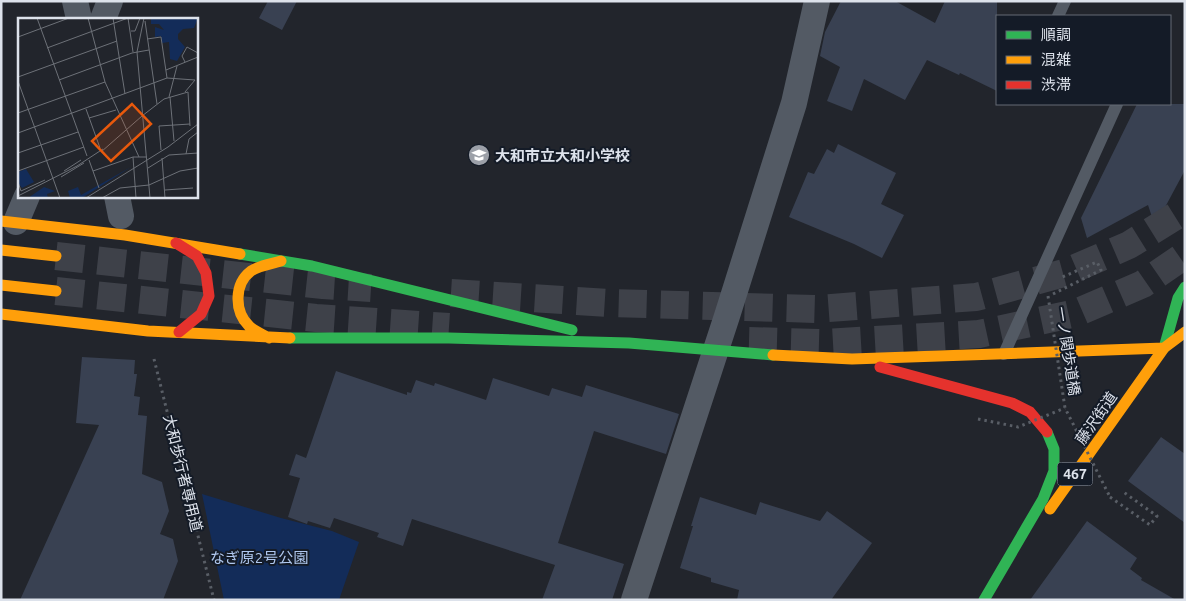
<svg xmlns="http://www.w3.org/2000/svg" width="1186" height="601" font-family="Ubuntu,'Noto Sans JP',sans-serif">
<rect width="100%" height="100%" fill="#22252c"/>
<!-- green -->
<path fill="#132c59" d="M202 494 281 518 332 531 359 542 339 600H224Z"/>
<!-- building -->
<path fill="#394152" d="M268 1H297L282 30 259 18Z
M841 1H895L935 23 945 1H997V91L960 73 959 75 927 60 905 100 864 79 852 111 827 101 840 67 820 56 825 32Z
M1137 104H1185V170L1155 226 1148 205 1087 238 1081 218Z
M838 144 896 173 881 204 904 215 882 258 854 244 789 217 808 172 814 174 827 149 834 153Z
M82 357 135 360 134 374H137L134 396 140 397 138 415 147 416 142 474 162 482 169 511 160 534 173 539 178 561 163 600H20L99 425 76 423Z
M336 371 407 395V392L411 393 416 380 434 386 435 383 486 400 493 378 549 396 552 388 582 397 586 385 679 414 666 454 594 431 558 543 624 564 612 600H542L555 565 412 519 403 546 377 537 379 533 334 518 330 528 308 521 307 524 288 517 300 478 289 475 296 454 306 458Z
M1161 437 1185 454V523L1128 481Z
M700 497 756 515 760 502 820 521 827 511 872 543 831 600H737L739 590 711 582V578L680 568 693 526H691Z
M1087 521 1137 558 1130 569 1142 578 1141 580 1176 600H1030Z"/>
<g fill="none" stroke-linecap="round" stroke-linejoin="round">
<!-- highway-tunnel -->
<path stroke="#3e4149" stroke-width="28" stroke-dasharray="28 14" stroke-linecap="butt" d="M56 256 323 285 371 288
M56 291 316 318 449 327
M451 293 610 303 817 309 976 297 1064 273 1129 245 1185 210
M749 341 823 343 979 334 1076 313 1143 284 1185 255"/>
<!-- path -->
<path stroke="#595e66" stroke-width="3" stroke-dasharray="2.5 4" stroke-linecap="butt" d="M1053 294 1101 270 1097 262 1060 278
M154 359 214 600
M1110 497 1150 525 1157 516 1122 491"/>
<!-- lane -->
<path stroke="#535a64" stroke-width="12" d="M1058 16 1065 1
M1004 354 1117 104"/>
<!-- street -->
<path stroke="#535a64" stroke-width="26" d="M75 1 79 19
M103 19 110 1
M117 196 121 216
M16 222 27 196
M634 600 727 316 794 103 817 1"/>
<!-- fast -->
<path stroke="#30b455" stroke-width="11" d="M240 254 312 266 572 330
M290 338H449L629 343 773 355
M1164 348 1178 298 1185 287
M984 600 1043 499 1054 471V449L1047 432"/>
<!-- slow -->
<path stroke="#ff9f0a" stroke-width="11" d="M1 221 125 235 240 254
M1 250 56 256
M1 285 56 291
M1 314 148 331 290 338
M269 338C262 334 254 331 249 326 234 311 234 284 251 271 260 265 271 264 281 261
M773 355 852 359 1164 348
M1050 509 1164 348 1185 332"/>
<!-- jam -->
<path stroke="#e5322d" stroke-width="11" d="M176 243 197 256 206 273 209 296 201 314 179 332
M880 367 1012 403 1030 412 1047 432"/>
<!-- path-bridge -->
<path stroke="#595e66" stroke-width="3" stroke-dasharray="2.5 4" stroke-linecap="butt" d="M1048 296 1065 408 1110 497
M978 419 1018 427 1065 408"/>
</g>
<!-- icons -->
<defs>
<g id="school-disc" transform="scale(1.125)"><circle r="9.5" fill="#9ca0a8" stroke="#141b27"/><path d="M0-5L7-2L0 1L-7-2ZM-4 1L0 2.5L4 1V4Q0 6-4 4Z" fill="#fff"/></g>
</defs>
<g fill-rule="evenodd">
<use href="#school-disc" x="479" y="155"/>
</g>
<g text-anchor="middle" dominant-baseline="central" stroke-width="4" stroke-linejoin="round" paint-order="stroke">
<!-- shield labels -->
<rect fill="#141b27" stroke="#a1a6b0" stroke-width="1" x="1057.5" y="462.5" width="35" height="23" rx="4"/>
<g font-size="14" font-weight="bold" fill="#dde2eb">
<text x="1075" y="474">467</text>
</g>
<!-- poi labels -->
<g font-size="15" font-weight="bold" fill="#dde2eb" stroke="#141b27" text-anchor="start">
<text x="495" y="155">大和市立大和小学校</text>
</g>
<!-- street labels -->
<g font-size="15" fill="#dde2eb" stroke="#141b27">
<text transform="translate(1068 351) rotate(81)">一ノ関歩道橋</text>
<text transform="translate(1096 418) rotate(-55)">藤沢街道</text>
<text transform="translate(183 473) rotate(76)">大和歩行者専用道</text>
</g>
<!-- park labels -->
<g font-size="15" fill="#afc7ee" stroke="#141b27">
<text x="259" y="557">なぎ原2号公園</text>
</g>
</g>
<!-- overview -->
<g transform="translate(18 18)">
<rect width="180" height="180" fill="#22252c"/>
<path d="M133 0H180L176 10 165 11 160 16V21L167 29 159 43 152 41 151 24 144 25 143 18 137 19V9L146 12 141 6H133ZM113 149 64 180H52L50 173 60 169 63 177ZM8 151 16 164 4 170 0 165V154ZM26 169 37 173 29 176 30 180H10Z" fill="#132c59"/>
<path fill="none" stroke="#6d7178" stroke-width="1" d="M19 0 69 138M70 0 87 64 121 139M95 0 107 76M110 0 115 34M126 0 119 34 132 180M127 3 139 86M113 13H117L122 0M0 19 51 0M129 21 143 19 149 60M29 30 110 0M167 44 164 38 169 29 180 35M148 52 180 39M0 59 99 23M41 62 114 35 131 32M0 63 42 180M151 79 159 48M152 79 156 123M68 91 82 130M0 95 87 64M124 98 146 81 170 74 172 108M71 100 98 92M0 115 149 60 177 62 167 74M143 132 141 108 172 106M83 134 124 98M0 135 60 114M168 136 171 121 180 114M115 139 118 180M144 140 147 180M71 142 81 170M130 150 151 137 180 135M0 153 66 129M46 153 63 142M75 153 115 139H129M43 159 66 145M0 164 3 173 27 162M147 172 175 170M0 178 59 148 85 131M68 180 150 129 180 106M84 180 102 170 131 167 162 153 180 150"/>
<path fill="#e8590c" fill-opacity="0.15" stroke="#e8590c" stroke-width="2.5" d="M114 86 133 106 93 143 74 123Z"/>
<rect width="180" height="180" fill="none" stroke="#dde2eb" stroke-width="2.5"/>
</g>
<!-- border -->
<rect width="1186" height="601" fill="none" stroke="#dde2eb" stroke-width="5"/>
<!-- legend -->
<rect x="996" y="15" width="175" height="90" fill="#141b27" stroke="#646b75"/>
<rect x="1006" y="31" width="25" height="8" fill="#30b455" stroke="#646b75"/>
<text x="1041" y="40" font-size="15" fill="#dde2eb">順調</text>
<rect x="1006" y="56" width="25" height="8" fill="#ff9f0a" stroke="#646b75"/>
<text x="1041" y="65" font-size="15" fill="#dde2eb">混雑</text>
<rect x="1006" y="81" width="25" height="8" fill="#e5322d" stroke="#646b75"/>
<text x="1041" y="90" font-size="15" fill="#dde2eb">渋滞</text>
</svg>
